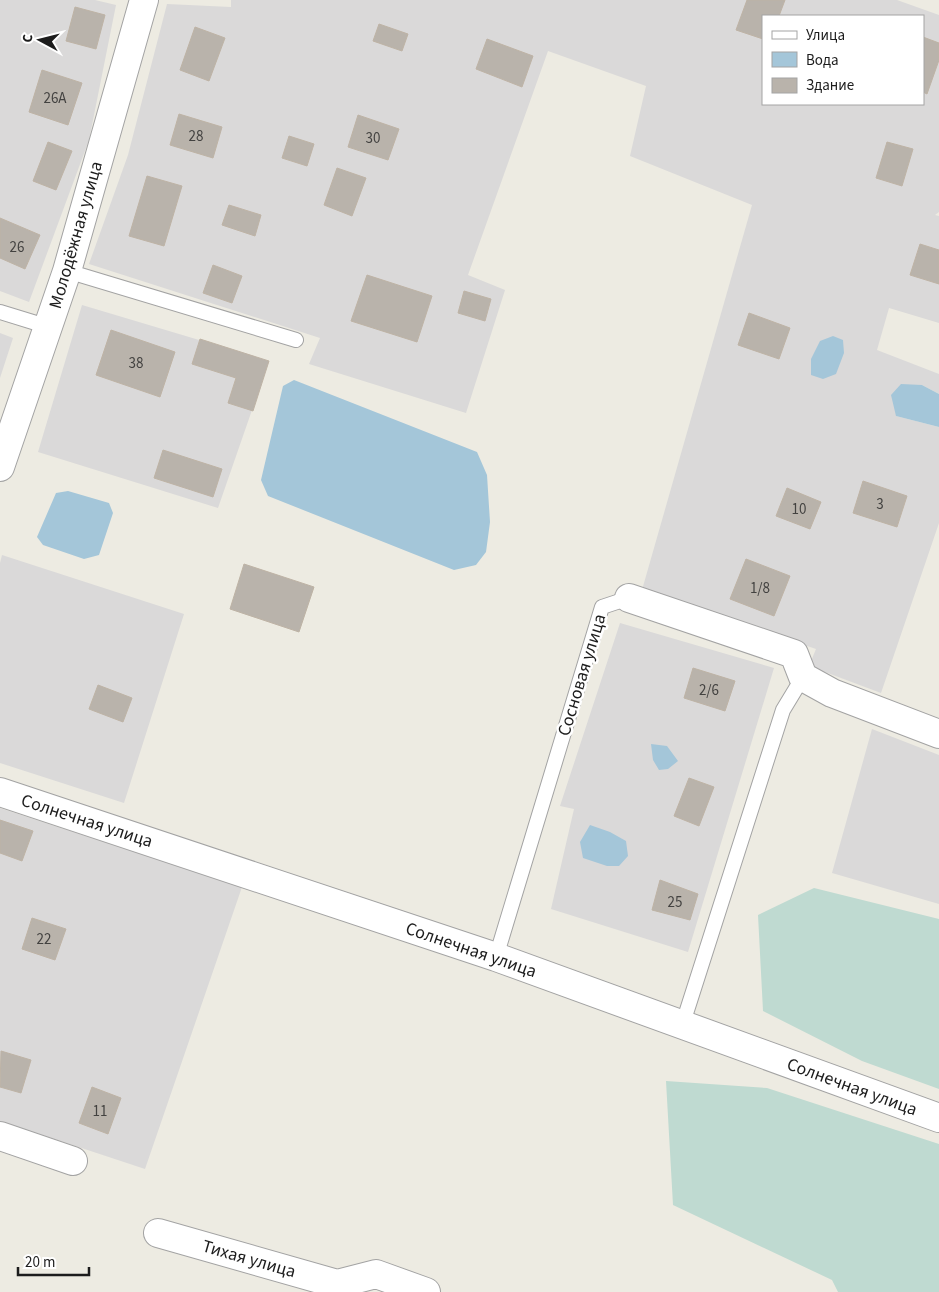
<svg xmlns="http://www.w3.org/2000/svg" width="939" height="1292" font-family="'Source Sans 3',sans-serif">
<rect width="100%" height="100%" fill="#edebe2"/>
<!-- residential -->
<path fill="#dad9d9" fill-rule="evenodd" d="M0 0H95L116 5 89 140 29 302 0 291Z
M231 0H897L939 15V212L935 215 939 216V323L889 308 877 350 939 374V394L922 385 896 416 939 427V523L881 693 809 666 816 649 642 590 752 205 630 156 646 86 548 51 468 275 505 290 466 413 309 364 320 338 89 264 128 155 167 4 231 7ZM763 16H923V104H763Z
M82 305 269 361 218 508 38 452Z
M0 333 13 338 0 378Z
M2 555 184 614 124 803 0 763V563Z
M620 623 774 668 688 952 551 909 574 809 560 806Z
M872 729 939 755V904L832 873Z
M0 808 242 887 145 1169 0 1121Z"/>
<!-- wetland -->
<path fill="#bfdad1" d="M814 888 939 919V1089L862 1061 763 1011 758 915Z
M666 1081 767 1088 939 1144V1292H838L832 1280 673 1205Z"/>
<!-- water -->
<path fill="#a4c6d9" d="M833 336 843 340 844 353 836 374 823 379 811 375V359L820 341Z
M294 380 477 452 487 475 490 522 486 552 476 565 454 570 268 496 261 480 283 386Z
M901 384 922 385 939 394V427L896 416 891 395Z
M68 491 109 503 113 513 99 555 84 559 43 545 37 537 56 493Z
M651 744 667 746 678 761 668 769 659 770 653 760Z
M590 825 610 832 626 841 628 856 619 866H607L583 858 580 842Z"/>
<!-- building -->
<path fill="#b9b3ab" stroke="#beb3a5" d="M747 0H785L779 16H763V39L736 30Z
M75 7 105 15 96 49 66 41Z
M379 24 408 34 402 51 373 41Z
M195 27 225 38 209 81 180 70Z
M923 37 939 43V60L927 94 923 92Z
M487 39 533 56 522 87 476 69Z
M42 70 82 83 68 125 29 112Z
M179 114 222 127 213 158 170 145Z
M358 115 399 129 388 160 348 147Z
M289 136 314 144 307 166 282 158Z
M48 142 72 151 56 190 33 181Z
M887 142 913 149 902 186 876 178Z
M337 168 366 178 352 216 324 205Z
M147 176 182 186 164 246 129 236Z
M229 205 261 215 255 236 222 225Z
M0 218 40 235 25 269 0 258Z
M920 244 939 250V284L910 275Z
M213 265 242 276 232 303 203 293Z
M367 275 432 296 417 342 351 321Z
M464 291 491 299 485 321 458 313Z
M749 313 790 328 779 359 738 345Z
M111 330 175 352 160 397 96 375Z
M200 339 269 361 253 411 228 403 236 378 192 364Z
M163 450 222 469 213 497 154 478Z
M863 481 907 496 897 527 853 513Z
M787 488 821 502 810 529 776 516Z
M746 559 790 576 774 616 730 599Z
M244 564 314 587 299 632 230 609Z
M693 668 735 681 725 711 684 698Z
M98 685 132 698 123 722 89 709Z
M689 778 714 787 699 826 674 816Z
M0 820 33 831 22 861 0 853Z
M660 880 698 894 690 920 652 910Z
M32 918 66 929 55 960 22 949Z
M1 1051 31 1060 21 1093 0 1087Z
M92 1087 121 1098 108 1134 79 1123Z"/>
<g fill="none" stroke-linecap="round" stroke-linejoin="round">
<!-- service casing -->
<g stroke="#a3a3a3" stroke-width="16">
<path id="service" d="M67 271 296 340
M0 312 49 327
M496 957 602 607 629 598
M682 1026 783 710 803 677"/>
</g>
<!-- minor casing -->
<g stroke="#a3a3a3" stroke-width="30">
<path id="minor" d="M0 467 67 271 144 0
M629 598 794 654 803 677 832 693 939 734
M0 792 496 957 939 1118
M0 1136 73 1161
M158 1233 337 1284 376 1274 426 1292"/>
</g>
<!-- service -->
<use href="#service" stroke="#fff" stroke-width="14"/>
<!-- minor -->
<use href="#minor" stroke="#fff" stroke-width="28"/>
</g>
<g text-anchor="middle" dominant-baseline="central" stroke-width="5" stroke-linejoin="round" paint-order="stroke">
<!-- number labels -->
<g font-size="15" fill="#434240">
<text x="55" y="98">26А</text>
<text x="196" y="136">28</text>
<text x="373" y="138">30</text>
<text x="17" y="247">26</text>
<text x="136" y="363">38</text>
<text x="880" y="504">3</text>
<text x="799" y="509">10</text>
<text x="760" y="588">1/8</text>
<text x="709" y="690">2/6</text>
<text x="675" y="902">25</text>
<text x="44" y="939">22</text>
<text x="100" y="1111">11</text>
</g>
<!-- street labels -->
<g font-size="18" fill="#1c1c1c" stroke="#fff">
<text transform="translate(76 235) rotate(-74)">Молодёжная улица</text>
<text transform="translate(582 675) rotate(-73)">Сосновая улица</text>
<text transform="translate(87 821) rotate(18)">Солнечная улица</text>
<text transform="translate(471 950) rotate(19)">Солнечная улица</text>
<text transform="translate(852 1087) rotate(20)">Солнечная улица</text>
<text transform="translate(249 1259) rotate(16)">Тихая улица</text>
</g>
</g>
<!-- legend -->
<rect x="762" y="15" width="162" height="90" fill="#ffffff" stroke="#a4a4a4"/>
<rect x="772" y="31" width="25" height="8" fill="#ffffff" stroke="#a4a4a4"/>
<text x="806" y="40" font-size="15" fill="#1c1c1c">Улица</text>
<rect x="772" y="52" width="25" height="15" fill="#a4c6d9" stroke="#a4a4a4"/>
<text x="806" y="65" font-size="15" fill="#1c1c1c">Вода</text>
<rect x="772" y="78" width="25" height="15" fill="#b9b3ab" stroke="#a4a4a4"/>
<text x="806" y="90" font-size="15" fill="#1c1c1c">Здание</text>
<!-- north arrow -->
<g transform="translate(40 40) rotate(277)" stroke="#ffffff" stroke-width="4" paint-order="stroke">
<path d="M0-4L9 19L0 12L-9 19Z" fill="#1c1c1c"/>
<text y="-8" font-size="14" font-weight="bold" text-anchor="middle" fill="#1c1c1c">С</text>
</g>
<!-- scale -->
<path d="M18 1267v8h71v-8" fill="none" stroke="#1c1c1c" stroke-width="2.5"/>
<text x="25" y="1267" font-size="15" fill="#1c1c1c" stroke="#ffffff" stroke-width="4" paint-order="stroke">20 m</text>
</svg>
